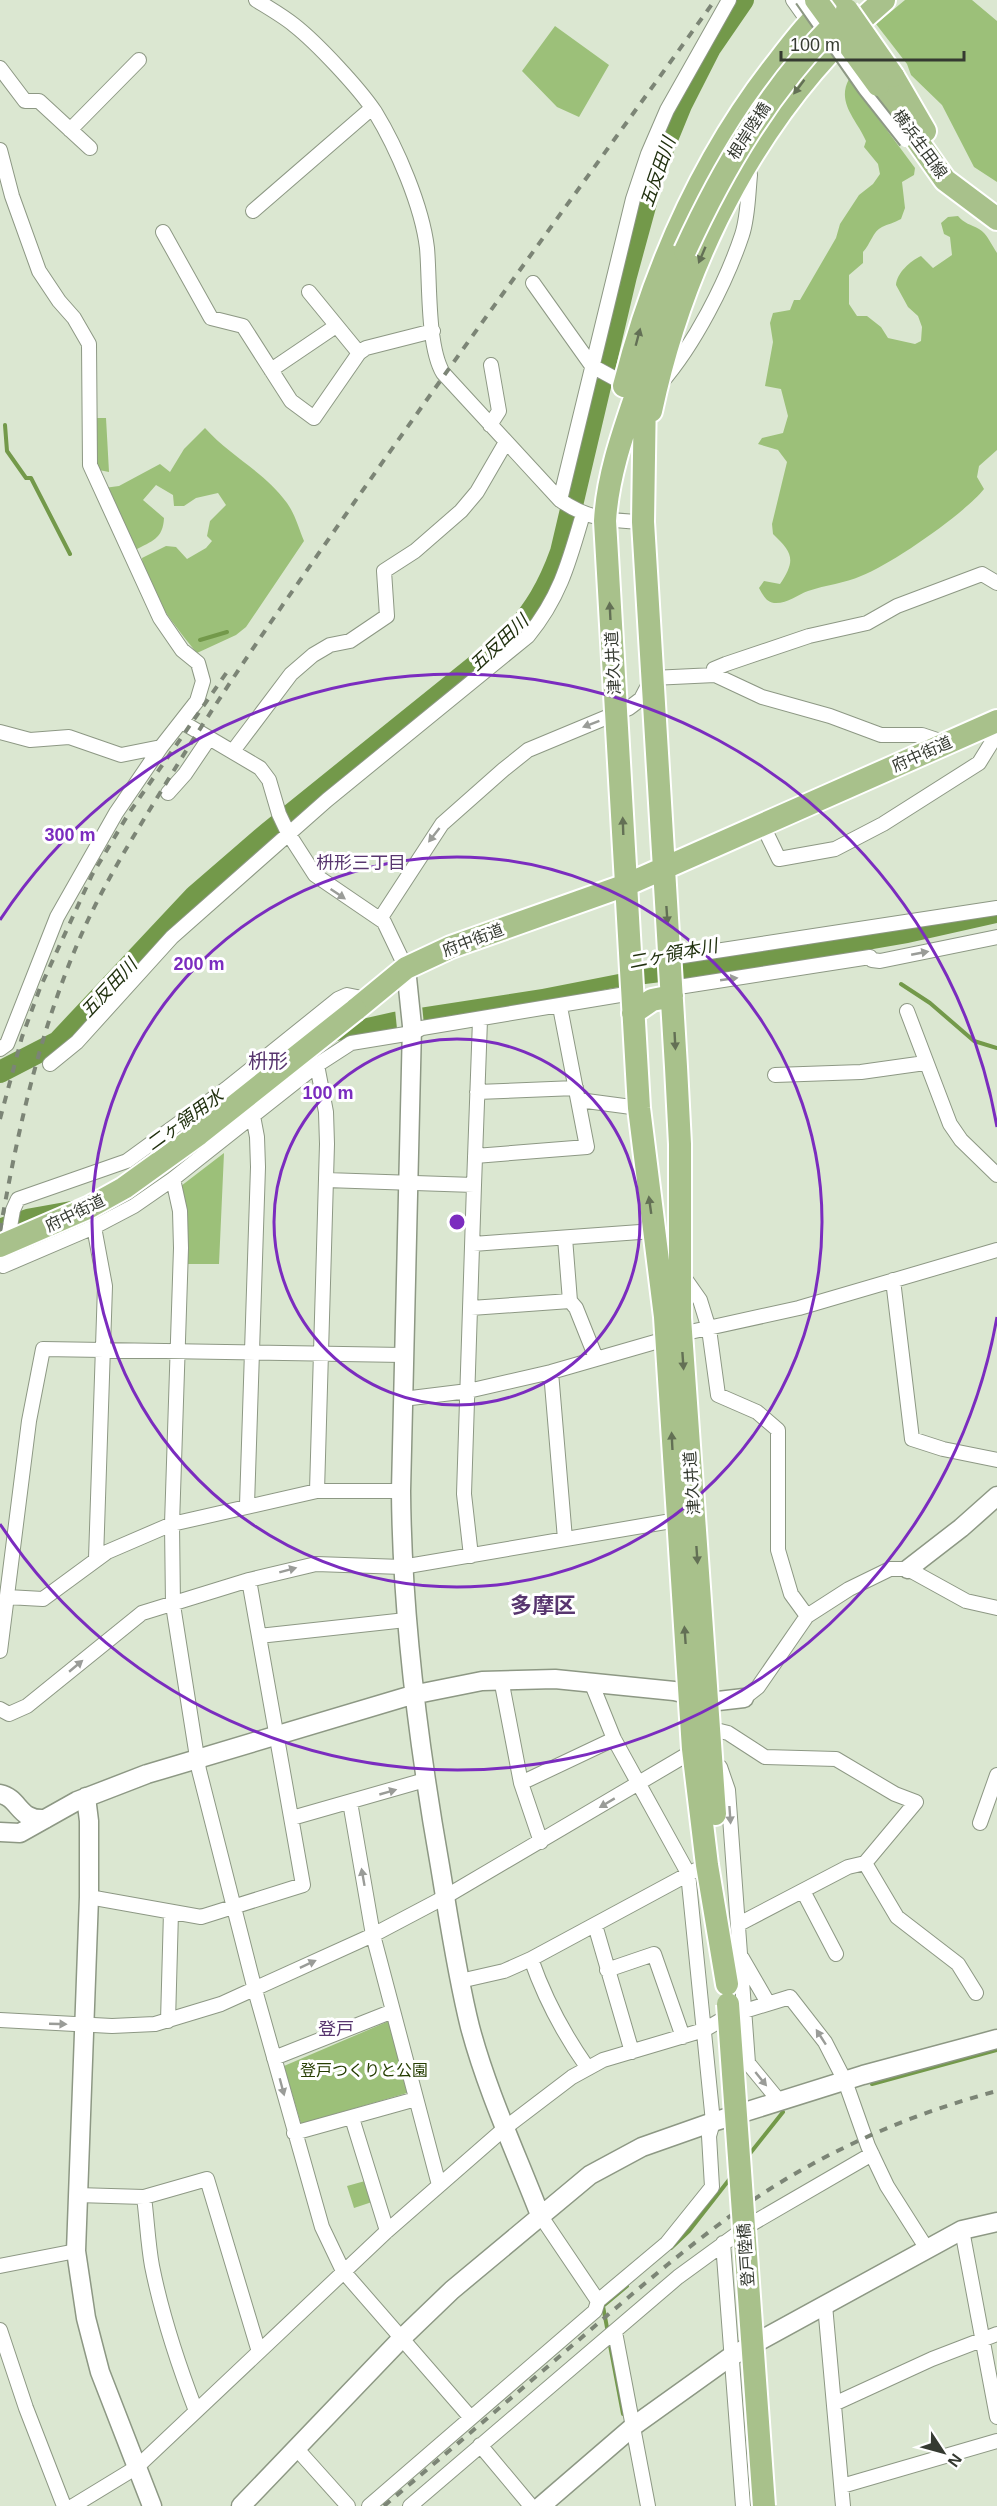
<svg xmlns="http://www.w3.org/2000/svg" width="997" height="2506" font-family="Arial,'Noto Sans JP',sans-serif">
<rect width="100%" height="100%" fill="#dbe7d1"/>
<!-- green -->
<path fill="#9cc079" d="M905 0H972L997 21V182L974 167 942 105 911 75 907 64 876 24Z
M555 26 609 65 579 117 557 107 522 71Z
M849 79 915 168 914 175 902 182 905 208 901 219C894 223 888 224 882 227 873 231 870 245 863 252V263L849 275V304L857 316H867L881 327 888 338 915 344 921 341 922 327 918 316 908 307 896 285C897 273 910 261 921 256L933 268 952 255 950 237 944 234 941 223 948 217 958 216C965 224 970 224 979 229 987 233 992 246 997 253V450L979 466 977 477 984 489C964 514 892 564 861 576 845 583 826 585 808 591 797 595 787 604 774 603 766 602 763 595 759 588L764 581 780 584C796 560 793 553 773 534L772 524 787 462 778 450 758 444 762 438 783 433 788 416 781 389 765 386 773 342 770 323 773 313 790 310 794 300H800L836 238 840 224 859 195 873 184 880 174 878 164 864 147 866 141C857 120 836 103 849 79Z
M94 418H106L109 472 99 470 95 455Z
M205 428C230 456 266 473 287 503 295 514 299 529 304 541L246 627 236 635 197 653C178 630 143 587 142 558L166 546 176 547 187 559 206 548 212 541 207 536 210 521 226 505 218 493 196 498 184 506H174L173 495 156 485 143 500 164 518C163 539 152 541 135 550L104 488 119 486 160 464 170 472 184 449Z
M224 1153 219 1264H186L181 1186Z
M389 2021 407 2093 301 2124 284 2066Z
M365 2181 372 2202 354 2208 347 2186Z"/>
<!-- water -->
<path fill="#73994a" d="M997 912V923L908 943 740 972 614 988 337 1041 135 1192 0 1236V1218L26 1209 82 1199 146 1164 322 1028 393 1012 542 989 736 951Z"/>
<!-- pier -->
<path fill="#dbe7d1" d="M422 1005 424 1025 397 1029 395 1009Z"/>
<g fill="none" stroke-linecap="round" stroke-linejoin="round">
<!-- stream -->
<path stroke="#73994a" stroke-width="4" d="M5 425 7 451 26 478H31L70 554
M200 640 227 632
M901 984 930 1003 974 1041 997 1048
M872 2084 997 2050
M748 2156 783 2112
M671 2248 689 2231 732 2176
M608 2333 603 2306 627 2286
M609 2340 623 2414"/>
<!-- canal -->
<path stroke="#73994a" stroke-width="14" d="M79 1018 90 1016"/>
<!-- river -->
<path stroke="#73994a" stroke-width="22" d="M0 1072 58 1042 195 896 268 833 510 638C535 609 548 588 561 552L626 276 656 166 681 105 710 48 743 0"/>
<!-- minor casing -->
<g stroke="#8d9884" stroke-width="16">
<path id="minor" d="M256 0C269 8 283 16 294 25 317 43 359 88 375 112 397 148 422 206 427 248 430 282 427 346 443 373L560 500C587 519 611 521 643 522
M793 0 810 24
M0 68 25 101H39L90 148
M70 130 139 60
M0 150 12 196 39 271 59 301 74 318 89 344 90 465 160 618 182 650 198 663 203 681 197 701 161 747 116 813 57 917 7 1044 0 1049
M253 211 372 108
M163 232 211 318 243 326 291 401 314 418 359 353 366 348 433 331
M533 283 592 366 625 384
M309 292 359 353
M271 370 336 326
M661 383C694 345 726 283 742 235 748 217 748 195 750 175L748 166
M490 425 499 411 491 365
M560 500 633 199 648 154 667 110 729 0
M715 675 714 669 726 664 809 636 867 623 897 606 982 574 997 583
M182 722 260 768 269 780 279 814 288 833 315 875 384 922 406 968
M0 732 30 740 69 737 121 755 161 747
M233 751 291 674 313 655 330 645 350 641 387 616 384 571 415 551 461 511 477 492 506 442
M168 793 185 774 208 740
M763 826 779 859 835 849 883 824 979 763 992 742 986 725
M380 919 442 824 503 770 528 750 629 708 641 699 652 678 715 675 762 697 830 716 881 735H922L946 743
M670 958 997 908
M672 988 870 957 872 960 880 961 997 937
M367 999 347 995 338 999 226 1089 127 1161 18 1199 13 1210 3 1266 94 1227 134 1206 173 1179 317 1065 351 1043 412 1033 422 1028 632 993
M907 1011 950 1124 961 1140 997 1175
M50 1064 77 1042 172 937 327 800 528 636C560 597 569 562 583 514
M775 1075 861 1072 925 1063
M477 1092 576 1088
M579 1100 639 1108
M475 1156 587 1147 560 1007
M173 1179 180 1211 181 1248 172 1524 173 1605 199 1770 255 1990 322 2227 343 2271 471 2418
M326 1180 474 1185 480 1020
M94 1227 105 1286 96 1559
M565 1238 570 1301 576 1308 596 1358
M473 1244 654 1231
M681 1273 700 1300 709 1329 718 1395 757 1412 778 1430V1550L791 1594 807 1616
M893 1280 912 1439 943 1449 997 1460
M471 1308 570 1301
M551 1372 565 1539
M403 1399 468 1391 551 1372 690 1332 799 1308 997 1250
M317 1491 327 1144 326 1112 317 1065
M247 1505 258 1167 257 1137 253 1116
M471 1556 464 1494 474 1185
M7 1597 43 1599 107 1552 172 1524 317 1491H401
M259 1636 406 1620
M0 1651 29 1421 43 1349 403 1355
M501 1679 521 1783 541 1842
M744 1698 758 1687 807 1616 849 1589 890 1569H908L966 1601 997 1608
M0 1709 9 1714 27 1706 142 1613 249 1580 316 1564 402 1567 683 1519
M710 1739 720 1731 728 1733 765 1757 836 1759 895 1794 916 1802 865 1863 848 1867 739 1924
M714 1765 720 1767 728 1790 748 2063 780 2102
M521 1783 614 1739
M350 1802 373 1935 439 2185
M292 1818 425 1780
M980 1823 997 1775
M865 1863 897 1917 958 1964 976 1993
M803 1891 836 1954
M89 1897 201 1917 303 1885 249 1580
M595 1925 632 2052
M742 1958 768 2003
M531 1959C545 1999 563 2033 587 2067
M607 1970 654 1954 683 2037
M460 1981 504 1971 531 1959 696 1870
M0 2020 112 2026 155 2024 221 2004 373 1935 445 1897 693 1751
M168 2021 171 1912
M274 2058 393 2011
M352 2118 387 2231
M294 2133 416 2099
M77 2195 144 2197 207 2179 259 2352
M144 2197C147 2220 148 2244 152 2266 162 2316 178 2364 196 2411
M540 2215 598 2301
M962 2230 997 2417
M723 2243 743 2506
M0 2266 76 2251
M825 2305 843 2506
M0 2330 26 2408 64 2506
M615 2332 648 2506
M834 2404 932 2359 997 2334
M480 2445 531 2506
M296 2448 348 2506
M842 2486 997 2441
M73 2506 137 2467 387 2231 505 2128 572 2077 603 2060 704 2030 728 2016 790 1997 825 2042 845 2081 868 2146 887 2186 927 2249
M369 2506 595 2311 598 2301 667 2243 712 2187 709 2136 713 2122 688 1873 614 1739 591 1682
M410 2506 678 2277 748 2226 872 2154"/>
</g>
<!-- tertiary casing -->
<g stroke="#8d9884" stroke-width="21">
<path id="tertiary" d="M406 968 412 1026 401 1491C402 1618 418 1742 440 1866 449 1920 457 1975 470 2027 487 2091 516 2153 540 2215
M908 1569 961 1528 997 1496
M0 1794C20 1798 18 1821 45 1819
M86 1797 89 1821V1897L76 2251 86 2318 100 2372 152 2506
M0 1832 20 1833 77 1801 147 1774 412 1695 482 1681 555 1679 674 1691 718 1701 744 1698
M241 2506 402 2338 452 2290 590 2175 642 2147 713 2122 863 2075 997 2039
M541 2506 635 2425 730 2357 962 2230 997 2222"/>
</g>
<!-- primary casing -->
<g stroke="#fff" stroke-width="26">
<path id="primary" d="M893 76 925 131
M878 85 945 180 997 219
M685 251C670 289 659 327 646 365 630 415 608 467 605 521L639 1108 665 1317 693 1749 707 1865 727 1984
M624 386C654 269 703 157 778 62 795 40 812 18 833 0
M645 392 643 522 676 1067 680 1144V1318L715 1814
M651 411C684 256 762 103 884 0
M355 1010 406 968 451 947 626 885 997 721
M633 1013 652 1000 672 996"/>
</g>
<!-- minor -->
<use href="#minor" stroke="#fff" stroke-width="14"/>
<!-- tertiary -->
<use href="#tertiary" stroke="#fff" stroke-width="18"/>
<!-- primary -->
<use href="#primary" stroke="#a8c18b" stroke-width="22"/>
<!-- rail -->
<path stroke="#7c8576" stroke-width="4" stroke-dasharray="8 8" stroke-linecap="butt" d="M0 1119 22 1037 40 988 92 875 129 813 227 672
M0 1231C17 1135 37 1042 74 952 97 895 128 845 160 793 205 719 253 647 303 576 437 382 577 192 715 0
M384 2506C448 2452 511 2398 574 2344 631 2295 688 2245 750 2202 825 2151 910 2114 997 2091"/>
<!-- pedestrian-bridge casing -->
<g stroke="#8d9884" stroke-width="14" stroke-linecap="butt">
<path id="pedestrian-bridge" d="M801 0 864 90 905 142"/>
</g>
<!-- primary-bridge casing -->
<g stroke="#fff" stroke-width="26" stroke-linecap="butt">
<path id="primary-bridge" d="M816 0 878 85
M847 10 893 76
M685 251C724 166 769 91 834 24
M0 1246 88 1208 124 1188 199 1134 355 1010
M728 2004 764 2506"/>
</g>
<!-- pedestrian-bridge -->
<use href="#pedestrian-bridge" stroke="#fff" stroke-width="10"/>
<!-- primary-bridge -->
<use href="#primary-bridge" stroke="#a8c18b" stroke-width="22"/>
</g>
<!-- one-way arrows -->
<defs><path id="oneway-solid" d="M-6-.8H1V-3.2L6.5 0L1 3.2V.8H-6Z" transform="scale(1.5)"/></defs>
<g fill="#637055">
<use href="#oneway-solid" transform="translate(799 87) rotate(127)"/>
<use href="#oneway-solid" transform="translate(702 255) rotate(113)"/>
<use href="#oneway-solid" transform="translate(638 337) rotate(-75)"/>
<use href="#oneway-solid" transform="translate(610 611) rotate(-93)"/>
<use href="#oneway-solid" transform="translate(623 826) rotate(-92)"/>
<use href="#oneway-solid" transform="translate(667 915) rotate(86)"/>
<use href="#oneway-solid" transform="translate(675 1041) rotate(87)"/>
<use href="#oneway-solid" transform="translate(650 1205) rotate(-98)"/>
<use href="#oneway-solid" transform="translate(683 1361) rotate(86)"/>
<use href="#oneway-solid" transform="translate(672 1441) rotate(-93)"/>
<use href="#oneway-solid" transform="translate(697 1555) rotate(86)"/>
<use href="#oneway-solid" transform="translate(685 1635) rotate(-94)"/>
</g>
<g fill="#9a9c98">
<use href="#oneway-solid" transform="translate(591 724) rotate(159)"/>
<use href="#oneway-solid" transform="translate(434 835) rotate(128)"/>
<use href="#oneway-solid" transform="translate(338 894) rotate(34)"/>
<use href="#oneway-solid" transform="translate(920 953) rotate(-11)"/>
<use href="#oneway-solid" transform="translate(729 979) rotate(-8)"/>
<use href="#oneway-solid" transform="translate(288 1570) rotate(-15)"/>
<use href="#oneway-solid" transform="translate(76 1666) rotate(-40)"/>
<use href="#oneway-solid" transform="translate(388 1792) rotate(-16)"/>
<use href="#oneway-solid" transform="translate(607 1803) rotate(149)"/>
<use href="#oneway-solid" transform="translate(730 1815) rotate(86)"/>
<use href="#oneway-solid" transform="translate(363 1877) rotate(-100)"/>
<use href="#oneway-solid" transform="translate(308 1964) rotate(-25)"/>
<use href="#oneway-solid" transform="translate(58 2024) rotate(2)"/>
<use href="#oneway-solid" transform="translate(821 2037) rotate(-123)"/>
<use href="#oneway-solid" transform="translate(761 2079) rotate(51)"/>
<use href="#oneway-solid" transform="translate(282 2087) rotate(75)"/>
</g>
<!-- distance rings -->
<g fill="none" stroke="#7b2cbf" stroke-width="3">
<circle cx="457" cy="1222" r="183"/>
<circle cx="457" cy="1222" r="365"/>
<path d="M997 1317A548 548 0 0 1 0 1524M0 920A548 548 0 0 1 997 1127"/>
</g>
<g text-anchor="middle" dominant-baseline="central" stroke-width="6" stroke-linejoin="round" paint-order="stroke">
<!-- street labels -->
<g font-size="16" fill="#353a31" stroke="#fff">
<text transform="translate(749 131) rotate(-57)">根岸陸橋</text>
<text transform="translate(920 144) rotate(54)">横浜生田線</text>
<text transform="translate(613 663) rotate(-93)">津久井道</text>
<text transform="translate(922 754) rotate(-24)">府中街道</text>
<text transform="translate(473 940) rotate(-21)">府中街道</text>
<text transform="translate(75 1213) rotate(-26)">府中街道</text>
<text transform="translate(692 1483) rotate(-94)">津久井道</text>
<text transform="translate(746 2255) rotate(-94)">登戸陸橋</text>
</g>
<!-- park labels -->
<g font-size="16" fill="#253d01" stroke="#fff">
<text x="364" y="2070">登戸つくりと公園</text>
</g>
<!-- water labels -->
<g font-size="18" font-style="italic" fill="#21310f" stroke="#fff">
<text transform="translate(658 172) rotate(-71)">五反田川</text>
<text transform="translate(499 643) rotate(-43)">五反田川</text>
<text transform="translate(673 954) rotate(-11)">二ヶ領本川</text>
<text transform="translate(109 988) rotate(-47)">五反田川</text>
<text transform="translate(185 1120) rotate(-36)">二ヶ領用水</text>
</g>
<!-- neighbourhood labels -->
<g font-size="18" fill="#58366f" stroke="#fff">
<text x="361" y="863">枡形三丁目</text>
<text x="336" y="2029">登戸</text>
</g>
<!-- quarter labels -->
<g font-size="20" fill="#58366f" stroke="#fff">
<text x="268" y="1061">枡形</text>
</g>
<!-- district labels -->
<g font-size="22" font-weight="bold" fill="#58366f" stroke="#fff">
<text x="543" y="1605">多摩区</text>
</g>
</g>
<circle cx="457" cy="1222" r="9" fill="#7b2cbf" stroke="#fff" stroke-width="3"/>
<g font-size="18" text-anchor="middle" font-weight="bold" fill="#7b2cbf" stroke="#fff" stroke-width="6" stroke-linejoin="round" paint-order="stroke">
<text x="70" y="841">300 m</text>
<text x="199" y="970">200 m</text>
<text x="328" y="1099">100 m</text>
</g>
<!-- north arrow -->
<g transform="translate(943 2452) rotate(126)" stroke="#ffffff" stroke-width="4.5" paint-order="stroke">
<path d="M0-4.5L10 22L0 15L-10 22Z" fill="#353a31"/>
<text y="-9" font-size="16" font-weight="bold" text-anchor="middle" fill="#353a31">N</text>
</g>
<!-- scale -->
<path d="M781 51v9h183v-9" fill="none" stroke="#353a31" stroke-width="3"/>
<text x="790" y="51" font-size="18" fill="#353a31" stroke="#ffffff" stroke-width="4.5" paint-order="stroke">100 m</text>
</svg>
